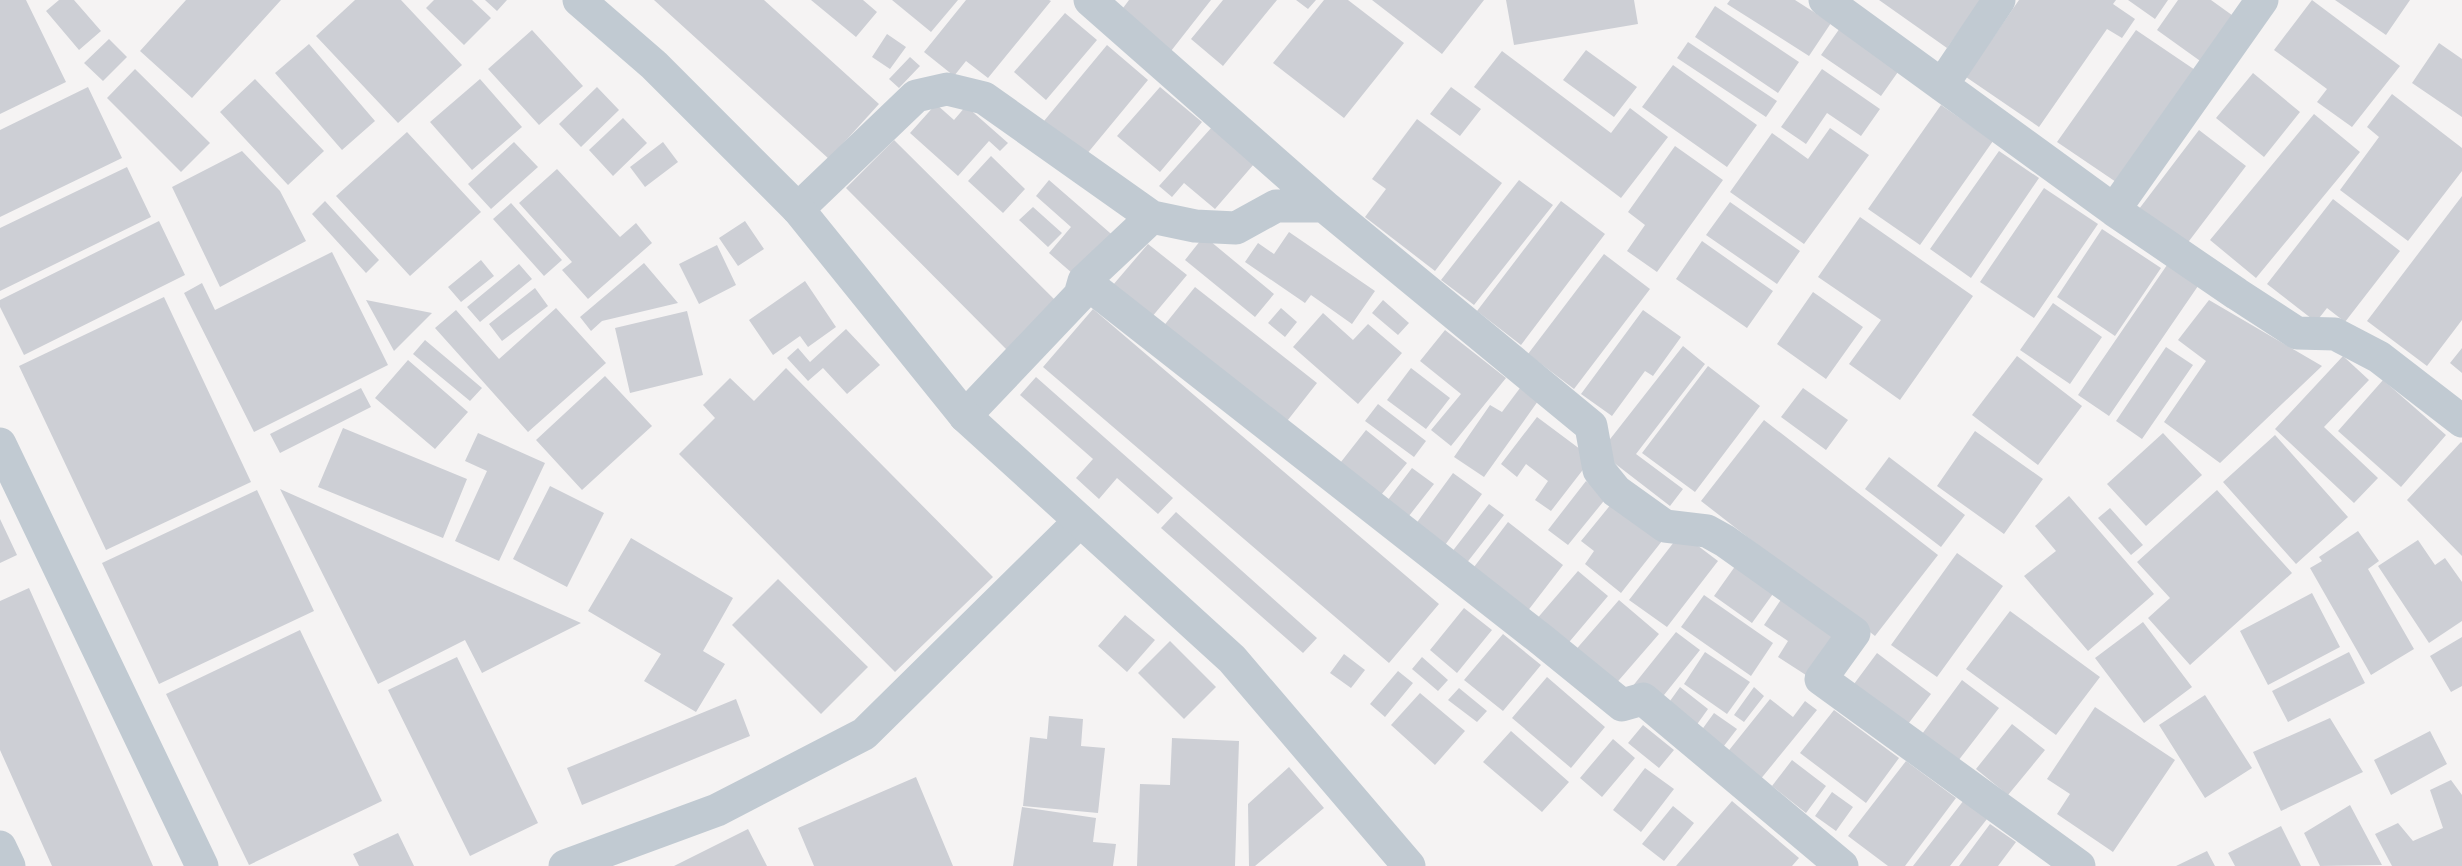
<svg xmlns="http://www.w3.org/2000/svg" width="2462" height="866" font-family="'Varela Round',sans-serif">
<rect width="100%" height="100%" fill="#f5f3f3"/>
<!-- building -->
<path fill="#cdcfd5" d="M0 0H26L66 82 0 114Z
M59 0H74L101 31 79 50 46 11Z
M186 0H281L192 98 140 51Z
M355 0H401L462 65 398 123 316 36Z
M434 0H472L491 18 464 45 426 8Z
M485 0H507L497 11Z
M654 0H764L879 104 829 159Z
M811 0H863L877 12 856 37Z
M892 0H958L931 32Z
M966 0H1049L1051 1 988 78 966 61 954 76 924 52Z
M1129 0H1211L1171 51 1120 12Z
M1223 0H1277L1223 66 1191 39Z
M1296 0H1316L1308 9Z
M1324 0H1348L1404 43 1344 118 1273 63Z
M1372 0H1484L1442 54Z
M1506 0H1634L1638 24 1514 45Z
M1730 0H1795L1831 23 1809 56 1727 4Z
M1879 0H1981L1947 48Z
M2019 0H2116L2113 4 2135 19 2122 38 2107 29 2039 127 1966 77Z
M2128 0H2168L2155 19Z
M2178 0H2211L2236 18 2203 63 2157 30Z
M2312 0 2400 66 2352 127 2317 102 2327 89 2274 50Z
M2335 0H2410L2386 35Z
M1715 6 1799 62 1778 93 1695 37Z
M1065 13 1097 40 1046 100 1014 72Z
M1840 28 1900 69 1881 96 1821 55Z
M532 30 583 86 539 125 488 69Z
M2136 30 2198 72 2119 184 2057 142Z
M887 34 906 47 890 69 872 57Z
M109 39 127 57 103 81 84 63Z
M1688 42 1777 101 1766 117 1677 58Z
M2439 43 2462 59V117L2412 83Z
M309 44 375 121 342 150 275 73Z
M1107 45 1148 80 1086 155 1044 121Z
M1586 50 1637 87 1614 117 1563 80Z
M1502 51 1611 133 1630 108 1668 137 1621 198 1474 87Z
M910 57 920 66 899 88 889 79Z
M1673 65 1757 125 1727 167 1642 107Z
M135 69 210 143 181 172 107 98Z
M1822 69 1880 109 1861 136 1827 113 1806 144 1781 127Z
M2253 73 2300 112 2264 157 2216 118Z
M255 79 324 151 288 185 220 112Z
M480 79 522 127 472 170 430 122Z
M88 87 122 158 0 217V130Z
M597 87 619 110 581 147 559 124Z
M1160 87 1202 122 1160 172 1117 136Z
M1451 87 1481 109 1460 136 1430 114Z
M2392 94 2462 148V171L2408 241 2340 190 2379 137 2367 127Z
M936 104 954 120 966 106 1008 143 1000 151 989 141 958 176 910 133Z
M1941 105 1993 141 1920 245 1868 209Z
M2314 114 2360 152 2256 278 2210 240Z
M623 118 647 143 613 176 589 150Z
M1417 119 1502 183 1435 271 1365 217 1386 189 1372 179Z
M1212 127 1254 164 1215 209 1184 183 1172 197 1159 186Z
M1830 128 1869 155 1804 244 1730 192 1772 133 1808 159Z
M2199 130 2246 166 2186 245 2139 209Z
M407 132 481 212 410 276 336 196Z
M894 140 1059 304 1010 353 846 188Z
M514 142 538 167 491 209 468 184Z
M663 142 678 162 645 187 630 167Z
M1675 146 1723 180 1657 272 1627 251 1645 225 1628 212Z
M242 151 280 191 306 241 220 287 172 187Z
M1999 151 2039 178 1971 278 1930 249Z
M991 156 1025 189 1003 213 968 181Z
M127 167 151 217 0 291V228Z
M557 169 620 237 636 223 652 243 588 299 562 270 572 262 519 203Z
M1049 180 1117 239 1080 280 1049 253 1071 227 1036 196Z
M1519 180 1553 205 1474 305 1441 280Z
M2044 188 2098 224 2034 318 1980 282Z
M2462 196V320L2427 366 2367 321Z
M2333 199 2400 251 2345 322 2327 308 2316 322 2267 284Z
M325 201 379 260 366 273 312 214Z
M1561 201 1605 234 1521 345 1477 311Z
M1730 202 1800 251 1777 284 1706 235Z
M511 203 562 260 544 276 493 219Z
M1033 207 1062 233 1048 247 1019 220Z
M1860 217 1973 296 1900 400 1849 364 1881 320 1818 277Z
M159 221 185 275 24 355 0 307V300Z
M745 221 764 249 738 266 719 238Z
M2102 229 2161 268 2115 336 2057 297Z
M1289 232 1375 291 1352 324 1311 295 1305 303 1245 262 1258 243 1274 254Z
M1204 236 1274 294 1255 317 1185 260Z
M1702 241 1773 291 1747 328 1676 279Z
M1148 244 1187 275 1146 324 1107 292Z
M717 245 736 285 699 304 679 264Z
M332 252 388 365 254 432 184 293 202 283 215 310Z
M1604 254 1650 289 1574 389 1528 354Z
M481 260 494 276 461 302 448 287Z
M644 263 678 303 602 321 591 331 580 317Z
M519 264 532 279 480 322 467 307Z
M2167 265 2198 286 2109 416 2078 395Z
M805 281 836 327 808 347 800 336 773 355 749 320Z
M1195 287 1317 383 1280 430 1158 333Z
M535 288 548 306 502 341 489 324Z
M1813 292 1863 327 1826 379 1777 344Z
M164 297 251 482 106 550 19 366Z
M366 300 432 313 394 351Z
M1383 300 1409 323 1398 335 1372 313Z
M2209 300 2322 366 2220 463 2164 422 2206 361 2178 340Z
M2053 303 2102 337 2070 384 2020 350Z
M556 308 606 363 528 432 435 328 456 310 499 359Z
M1281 308 1297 322 1285 337 1268 323Z
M1093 309 1439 604 1389 663 1043 367Z
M1643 310 1681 337 1653 376 1645 371 1612 416 1581 394Z
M687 311 703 375 630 393 615 328Z
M1323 313 1353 340 1368 324 1402 353 1358 404 1293 347Z
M846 329 880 365 847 394 823 368 808 381 787 358 798 348 810 362Z
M1445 330 1506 378 1451 446 1431 430 1461 394 1420 361Z
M425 340 482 388 470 401 413 354Z
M1683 346 1705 364 1636 454 1683 489 1670 506 1600 452Z
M2166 347 2193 365 2142 439 2116 421Z
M2462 348V373L2450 363Z
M2017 356 2082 406 2038 465 1972 415Z
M2343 356 2369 380 2324 427 2378 478 2354 503 2275 429Z
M408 360 468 412 435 449 375 398Z
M1708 366 1760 406 1695 492 1642 453Z
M786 368 993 577 895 672 679 454 715 418 703 405 730 378 754 401Z
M1411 368 1450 398 1426 429 1387 400Z
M605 376 652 426 582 490 536 440Z
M1036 377 1173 498 1158 514 1117 478 1099 499 1076 478 1093 459 1020 395Z
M2383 380 2446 435 2401 487 2338 431Z
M361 388 371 407 280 453 270 434Z
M1520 388 1538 401 1484 477 1454 457 1490 405 1502 412Z
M1803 388 1848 420 1826 450 1781 417Z
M1378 404 1426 441 1414 457 1365 421Z
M1537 417 1592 458 1551 511 1535 500 1548 481 1526 464 1517 477 1501 464Z
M1764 420 1938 555 1875 636 1701 501Z
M343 428 467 479 443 538 318 487Z
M1366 430 1407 463 1377 500 1337 467Z
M1975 431 2043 479 2004 534 1937 486Z
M478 433 545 463 499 561 455 541 487 471 465 461Z
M2163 433 2202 475 2146 526 2107 484Z
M2275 435 2348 517 2296 564 2223 482Z
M2461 442 2462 443V556L2407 500Z
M1889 457 1965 515 1941 547 1865 489Z
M1412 468 1434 484 1405 521 1384 505Z
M1453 473 1482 494 1440 552 1410 532Z
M1586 481 1607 497 1568 545 1548 530Z
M550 486 604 513 567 587 513 559Z
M280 489 581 623 482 673 465 640 378 684Z
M257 490 314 611 159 684 102 563Z
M2217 490 2292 573 2190 665 2148 618 2170 598 2137 562Z
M2069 496 2154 594 2088 651 2024 576 2056 551 2035 526Z
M1612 503 1662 541 1621 593 1585 564 1594 551 1581 541Z
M1489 504 1504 515 1462 569 1448 557Z
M2110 508 2143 545 2131 555 2098 518Z
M1176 512 1317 638 1303 653 1161 528Z
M0 519 17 555 0 563Z
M1508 522 1563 565 1523 617 1468 575Z
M2358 531 2379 561 2368 569 2414 649 2371 675 2310 568 2322 561 2319 557Z
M1681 533 1718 561 1667 627 1629 600Z
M631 538 733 598 703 651 725 664 696 712 644 681 661 654 588 611Z
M2418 540 2435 565 2445 558 2462 582V621L2429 643 2378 566Z
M1957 553 2003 586 1937 677 1891 645Z
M1736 565 1775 591 1752 623 1714 596Z
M1578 571 1608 596 1565 647 1535 621Z
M778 579 868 667 821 714 732 625Z
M29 588 153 866H52L0 750V601Z
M2312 593 2340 647 2268 685 2240 631Z
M1704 595 1773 643 1751 676 1681 627Z
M1784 595 1840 630 1809 677 1778 657 1788 641 1764 625Z
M1619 600 1659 634 1613 687 1573 653Z
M1464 608 1492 630 1457 673 1430 650Z
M2010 611 2100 677 2056 735 1966 669Z
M1125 615 1155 640 1127 672 1098 646Z
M2143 622 2192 687 2144 723 2095 658Z
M300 630 382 801 249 865 166 694Z
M1676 632 1700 650 1656 705 1632 687Z
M1503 634 1541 665 1503 711 1464 680Z
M2462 637V686L2451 692 2430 656Z
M1170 641 1216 687 1184 719 1138 673Z
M1705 652 1750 682 1727 714 1684 684Z
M2349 652 2365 683 2288 722 2272 691Z
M1877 653 1931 694 1908 724 1854 684Z
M1344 654 1365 670 1351 688 1330 673Z
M457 657 538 823 470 856 388 690Z
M1422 657 1448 680 1438 691 1412 669Z
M1398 671 1413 683 1385 717 1370 704Z
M1547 677 1605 727 1571 768 1512 718Z
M1962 680 1999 708 1958 761 1922 734Z
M1680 687 1708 709 1693 730 1665 708Z
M1754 687 1764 696 1744 722 1734 715Z
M1459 688 1487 711 1477 722 1448 700Z
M1420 693 1465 731 1435 765 1391 725Z
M2205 695 2252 768 2205 798 2159 725Z
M736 699 750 736 582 805 567 768Z
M1770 699 1793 717 1805 701 1817 710 1755 786 1722 759Z
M2095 707 2175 760 2113 852 2057 814 2070 794 2047 779Z
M1834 710 1899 758 1866 803 1800 753Z
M1714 713 1737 729 1720 751 1698 735Z
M1049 716 1083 719 1081 746 1105 748 1098 813 1023 806 1030 737 1047 739Z
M2330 718 2363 772 2281 811 2253 752Z
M2012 724 2045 750 2008 795 1976 769Z
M1643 725 1674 750 1659 768 1628 743Z
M1511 731 1569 782 1542 812 1483 762Z
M2430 731 2447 764 2391 795 2374 760Z
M1172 738 1239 741 1235 866H1137L1140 784 1170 785Z
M1613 739 1635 758 1602 797 1580 778Z
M1792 760 1826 786 1806 813 1772 786Z
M1906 761 1956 798 1905 866H1888L1848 836Z
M1289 767 1324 808 1255 866H1249L1248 804Z
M1645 768 1674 789 1641 832 1613 810Z
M916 777 953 866H814L798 828Z
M2451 780 2462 795V866H2392L2375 834 2398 823 2413 841 2443 828 2430 790Z
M1832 792 1853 807 1836 831 1815 816Z
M1964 800 1987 819 1950 866H1913Z
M1732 801 1799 858 1792 866H1676Z
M2350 805 2382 865 2320 866 2304 833Z
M1673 806 1694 823 1664 861 1642 844Z
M1022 807 1096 818 1093 842 1116 844 1113 866H1013Z
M1990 824 2016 842 1998 866H1959Z
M2281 826 2301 866H2235L2228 853Z
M748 829 767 866H674Z
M398 833 414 866H359L353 854Z
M2207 851 2215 866H2176Z"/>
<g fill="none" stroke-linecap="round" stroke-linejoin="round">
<!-- minor -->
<path stroke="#c1cad2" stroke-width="33" d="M1090 0 1324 206
M1825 0 2114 210 2237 294 2297 333 2335 334 2379 357 2462 421
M1942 85 1999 0
M798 209 916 96 947 89 984 98 1152 217
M2114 210 2262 0
M1084 281 1542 640 1622 705 1643 699 1842 866
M965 416 1080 295 1084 281 1152 217 1195 226 1236 228 1276 206H1324L1591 426 1599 470 1616 491 1665 526 1707 531 1725 541 1854 633 1821 679 2079 866
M0 444 202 866
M0 847 9 866
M565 866 717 810 864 734 1080 521"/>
<!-- tertiary -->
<path stroke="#c1cad2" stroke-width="33" d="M579 0 654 65 798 209 965 416 1232 659 1409 866"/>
</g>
</svg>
